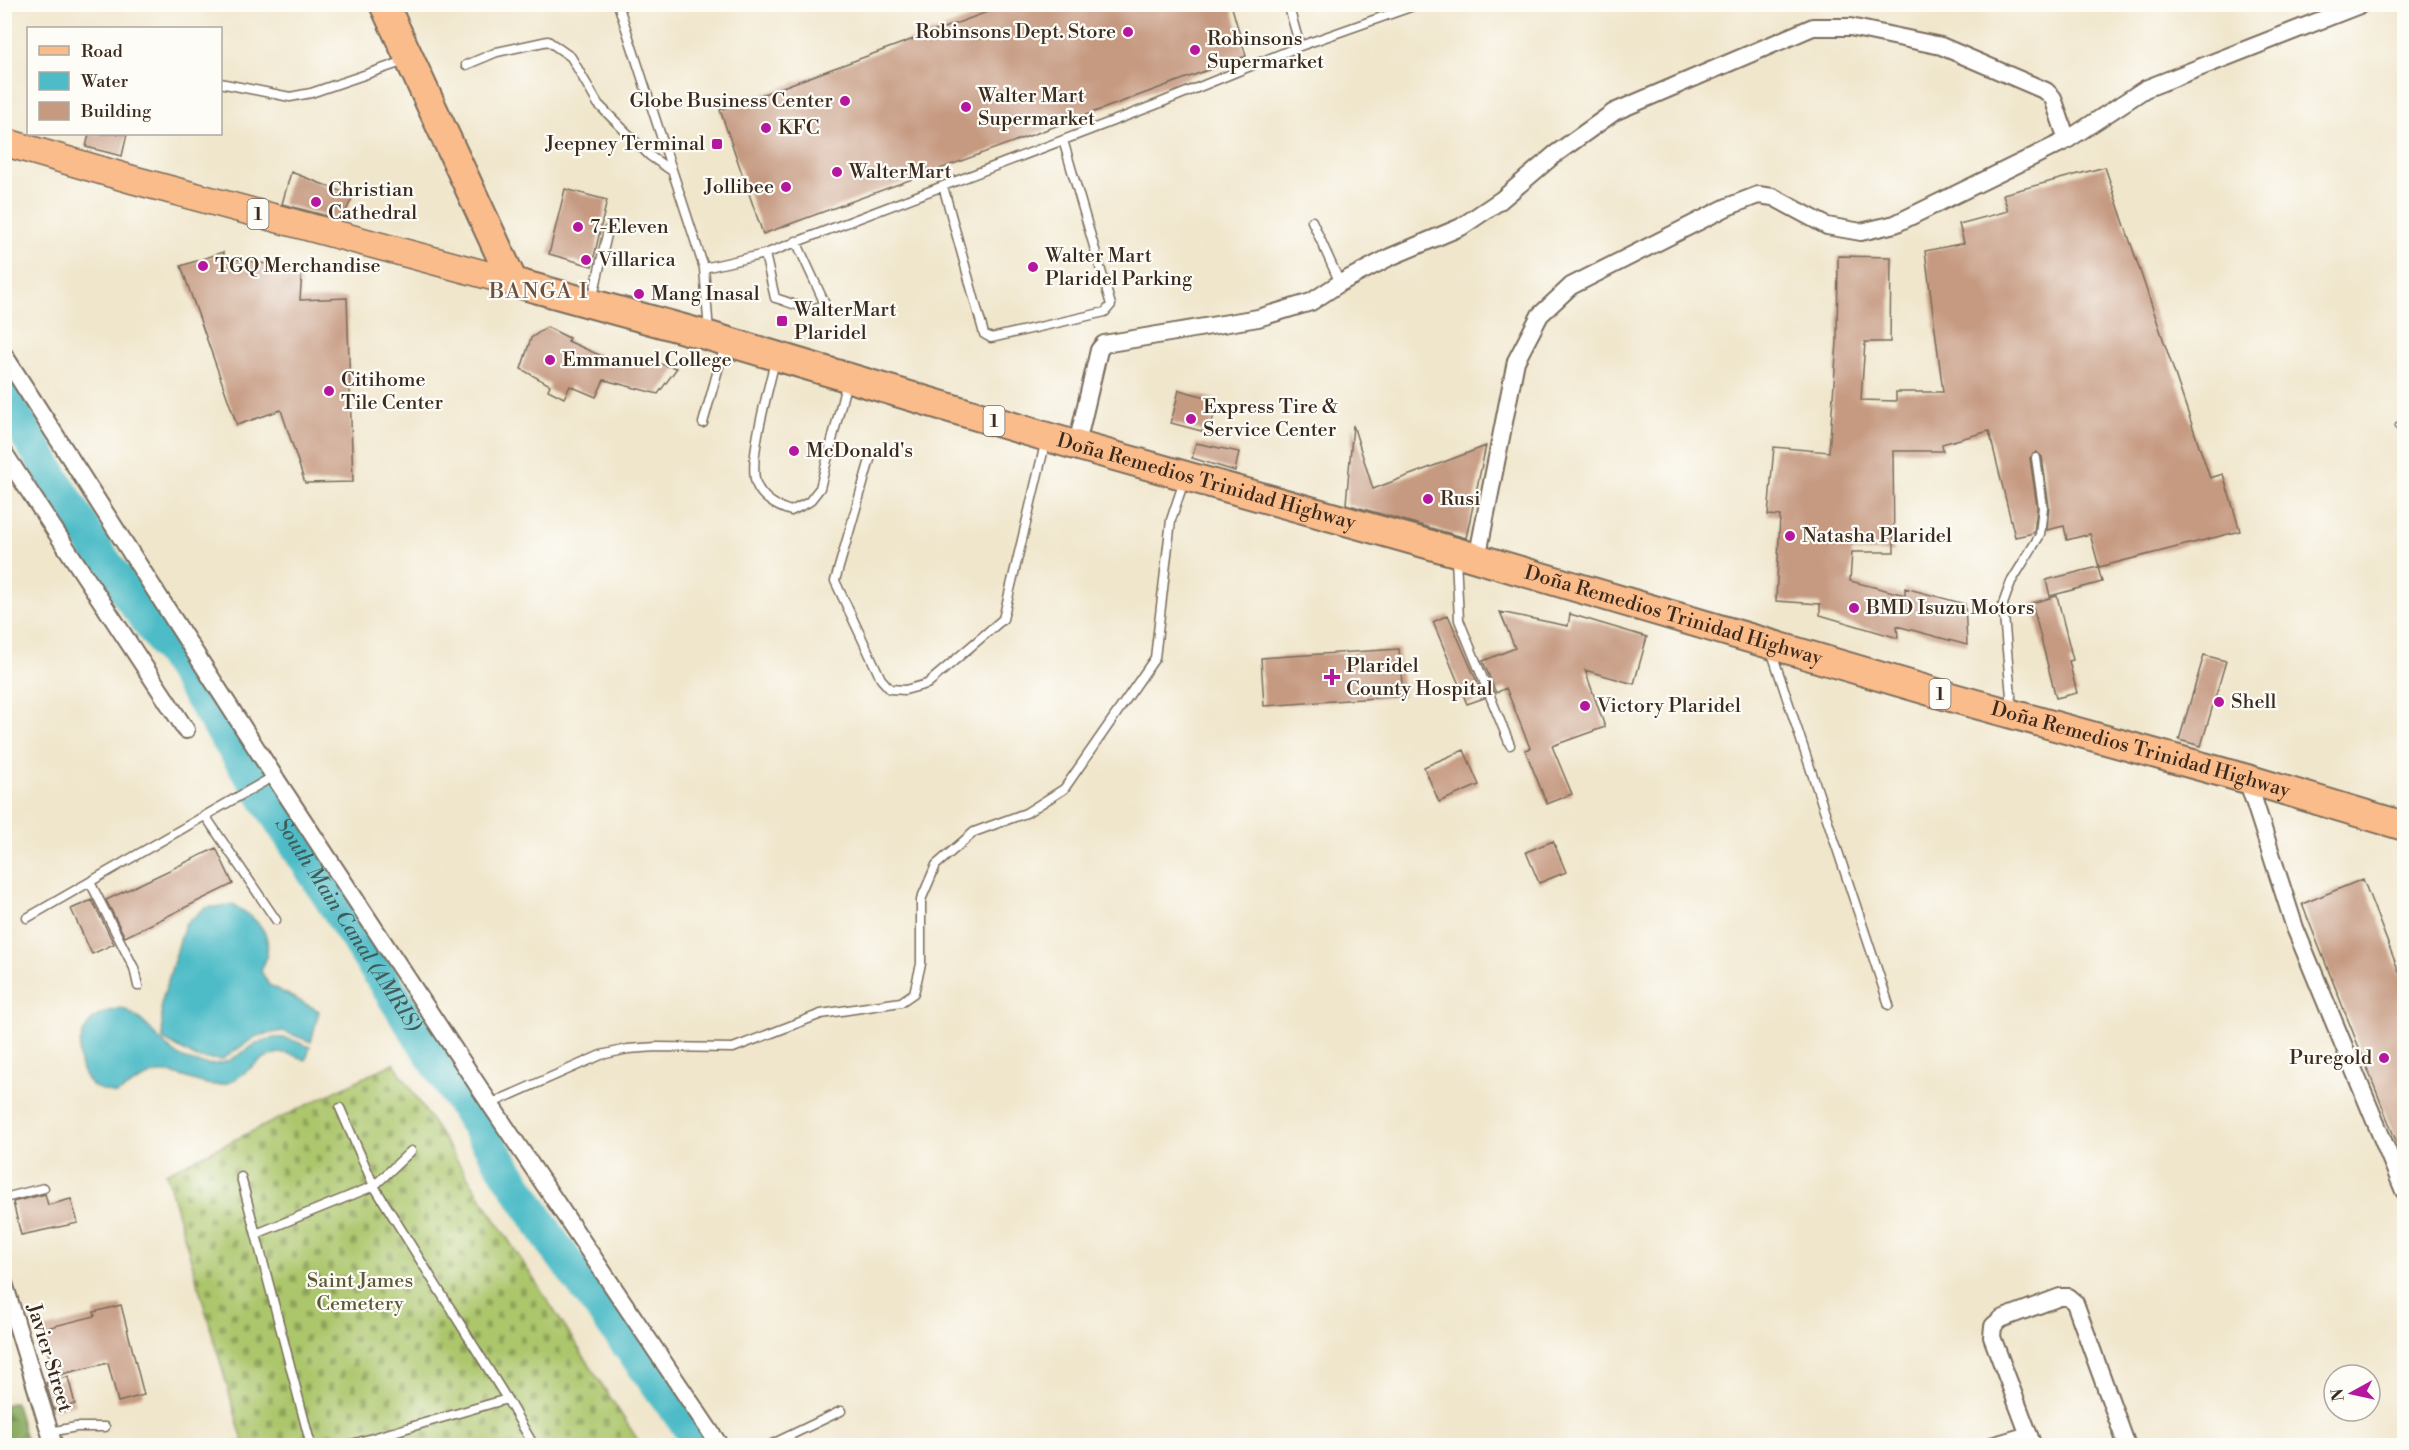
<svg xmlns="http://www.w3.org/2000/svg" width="2409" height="1450" font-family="'Libre Bodoni',serif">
<defs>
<pattern id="forest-firs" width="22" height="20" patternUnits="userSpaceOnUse" patternTransform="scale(1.5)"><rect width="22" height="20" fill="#89ab60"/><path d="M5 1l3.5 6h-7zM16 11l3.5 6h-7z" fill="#718b4f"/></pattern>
<pattern id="cemetery-stones" width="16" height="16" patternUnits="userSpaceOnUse" patternTransform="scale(1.5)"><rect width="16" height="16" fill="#acc66c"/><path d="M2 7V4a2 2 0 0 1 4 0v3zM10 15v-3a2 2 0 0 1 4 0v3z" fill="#8da158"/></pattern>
</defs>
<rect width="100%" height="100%" fill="#fdfcf7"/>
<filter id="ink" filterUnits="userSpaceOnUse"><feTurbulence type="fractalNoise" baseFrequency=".0167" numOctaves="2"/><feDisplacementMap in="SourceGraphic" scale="12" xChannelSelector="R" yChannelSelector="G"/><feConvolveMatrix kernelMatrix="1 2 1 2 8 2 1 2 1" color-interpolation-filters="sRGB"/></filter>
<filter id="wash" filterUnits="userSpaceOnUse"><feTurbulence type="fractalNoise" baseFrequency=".008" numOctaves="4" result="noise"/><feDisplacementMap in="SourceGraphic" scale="24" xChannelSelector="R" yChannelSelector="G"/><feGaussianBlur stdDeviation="1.35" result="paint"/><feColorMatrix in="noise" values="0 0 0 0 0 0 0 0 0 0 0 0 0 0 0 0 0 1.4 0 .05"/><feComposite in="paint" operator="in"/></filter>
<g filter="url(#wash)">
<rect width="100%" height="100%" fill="#f0e6cc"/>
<!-- forest -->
<path fill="url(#forest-firs)" stroke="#626a3f" stroke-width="1.5" d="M15 1402 28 1445H5V1405Z"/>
<!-- cemetery -->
<path fill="url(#cemetery-stones)" stroke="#747845" stroke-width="1.5" d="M394 1063 641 1445H226L243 1441 166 1173Z"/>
<!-- water -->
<path fill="#4ebcc7" stroke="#447372" stroke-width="1.5" d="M232 905C262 920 277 938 261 971L269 985 319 1011 311 1042 283 1031 257 1036 221 1060 197 1058 163 1039 161 1004 185 924 205 908Z
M121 1008C155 1022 160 1055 198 1063 238 1072 248 1035 283 1038 292 1039 302 1044 310 1047L306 1060C300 1058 291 1053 284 1053 261 1052 247 1076 227 1083 204 1091 181 1070 158 1073 145 1075 128 1088 116 1094 109 1092 99 1090 93 1086 75 1070 75 1039 91 1021 99 1013 111 1011 121 1008Z"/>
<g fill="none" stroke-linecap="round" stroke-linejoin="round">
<!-- river -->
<path stroke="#4ebcc7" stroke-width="34" id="s1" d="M4 397 99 554 179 664 555 1246 703 1446"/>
</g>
<g id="blocks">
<!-- building -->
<path fill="#c69a81" d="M1009 4H1231L1246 56 763 234 720 110Z
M89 134H127L122 156 86 147Z
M2105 167 2210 478 2223 474 2240 531 2099 567 2090 534 2067 540 2064 526 2047 530 2049 506 2042 457 2036 452 2030 458 2037 507 2034 533 2015 537 1989 431 1942 444 1943 451H1893L1894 552H1852L1850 581 1905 595V588L1965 604 1967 645 1897 626 1898 638 1820 615V604L1776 601 1780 516 1768 515 1774 447 1829 452 1837 342 1838 256 1891 257 1890 342H1865L1861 400 1896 401V392H1943L1925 251 1964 243 1959 224 2008 211 2003 194Z
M291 172 353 196 342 220 282 204Z
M565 189 607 200 592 266 549 254Z
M223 252 225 257 302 270 300 300 347 298 353 482 305 483 281 410 237 425 181 266Z
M547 327 569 338 568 341 617 363 621 355 677 368 658 394 604 380 596 397 570 386 564 398 548 390 550 385 521 369 531 338Z
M1179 390 1218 400 1209 433 1171 423Z
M1353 425 1373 489 1486 446 1466 538 1346 504Z
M1196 443 1239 452 1235 471 1192 458Z
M2098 567 2102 582 2050 596 2046 580Z
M2057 596 2073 660 2069 661 2077 693 2056 698 2032 603Z
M1500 612 1568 626 1570 614 1647 637 1634 684 1585 670 1605 727 1552 746 1572 794 1547 804 1525 750 1530 748 1506 688 1496 693 1483 661 1515 648Z
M1448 615 1484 698 1467 704 1433 622Z
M1399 649 1403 696 1264 706 1261 658Z
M2204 655 2226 661 2201 746 2179 740Z
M1464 750 1479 785 1439 802 1424 767Z
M1553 841 1566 872 1539 883 1526 852Z
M216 848 233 884 125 937 106 900Z
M2363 879 2404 985V1161L2302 904Z
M92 900 114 944 92 954 71 909Z
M45 1194 48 1205 71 1199 78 1223 21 1235 13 1202Z
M121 1305 144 1395 118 1402 108 1363 54 1376 42 1329 95 1316 94 1312Z
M68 1377 75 1404 54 1410 46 1383Z"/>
</g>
</g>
<g filter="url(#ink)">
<use href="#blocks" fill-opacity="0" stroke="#7a6c5b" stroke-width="1.5"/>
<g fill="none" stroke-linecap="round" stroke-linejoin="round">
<!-- service casing -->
<g stroke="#7a6c5b" stroke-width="11">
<path id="service" d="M618 4 704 268 709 332
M1288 4 1300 46
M466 65 497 52 548 41 571 57 598 104 650 156 672 171
M220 83 290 97 311 93 405 61
M943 186 984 334 991 338 1105 312 1111 305 1063 140
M1312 221 1340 283
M765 254 775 298C790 302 811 314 825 304L796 241
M704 268 765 254 1155 105 1300 46 1419 4
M592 301 608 230
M775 360C769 389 748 457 756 483 761 498 777 507 791 511L809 502 820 488 847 381
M703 423 725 345
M2400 426 2404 434
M871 456 835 581 881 679 890 689 905 690 927 684 1003 619 1046 440
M1456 558 1459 620 1510 745
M1771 650 1889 1005
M2012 708 2003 604 2011 582 2040 535 2043 507 2036 458
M206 817 276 920
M90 882 134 968 138 986
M27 918 274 776
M490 1104 601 1055 628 1049 657 1047 733 1048 821 1014 901 1002 914 993 921 964V900L936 865 974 832 1026 813 1064 789 1155 658 1171 520 1184 481
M340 1108 374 1186 507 1399
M241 1177 311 1446
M4 1198 44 1188
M256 1234 374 1186 411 1151
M50 1432 76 1427H105
M345 1446 507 1399 534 1446
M768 1446 841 1411"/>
</g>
<!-- minor casing -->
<g stroke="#7a6c5b" stroke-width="20">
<path id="minor" d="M4 355 274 776 490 1104 720 1446
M1077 444 1099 350 1104 344 1258 318 1311 302 1340 283 1390 257 1461 227 1501 200 1554 155 1614 112 1813 27H1850L1941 46 2046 91 2053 98 2067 140
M4 453 186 730
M1477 559 1516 361 1540 315 1571 286 1727 207 1758 195 1773 197 1827 226 1861 232 1895 224 2067 140 2145 89 2362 4
M2247 779 2295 928 2404 1191
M4 1283 54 1446
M1991 1446 2029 1435
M2033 1446 1992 1337 1993 1326 2001 1319 2060 1297H2068L2075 1303 2127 1446"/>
</g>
<!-- primary casing -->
<g stroke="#7a6c5b" stroke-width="30">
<path id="primary" d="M4 142 134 180 513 282"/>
</g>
<!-- trunk casing -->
<g stroke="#7a6c5b" stroke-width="32">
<g id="trunk">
<path id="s2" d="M384 4 513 282 709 336 1047 437 1456 552 1954 698 2247 779 2404 826"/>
</g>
</g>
<!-- service -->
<use href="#service" stroke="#fff" stroke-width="8"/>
<!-- minor -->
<use href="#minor" stroke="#fff" stroke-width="16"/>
<!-- primary -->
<use href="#primary" stroke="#fabc8b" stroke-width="27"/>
<!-- trunk -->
<use href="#trunk" stroke="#fabc8b" stroke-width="28"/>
</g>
</g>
<!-- markers -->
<g fill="#b5179e" stroke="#fdfcf7" stroke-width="2">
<circle cx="1128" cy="32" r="6"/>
<circle cx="1195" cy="50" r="6"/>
<circle cx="845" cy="101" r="6"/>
<circle cx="966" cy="107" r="6"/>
<circle cx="766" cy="128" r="6"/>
<rect x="711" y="138" width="12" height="12" rx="3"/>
<circle cx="837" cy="172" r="6"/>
<circle cx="786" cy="187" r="6"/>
<circle cx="316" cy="202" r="6"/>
<circle cx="578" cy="227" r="6"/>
<circle cx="586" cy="260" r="6"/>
<circle cx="203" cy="266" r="6"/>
<circle cx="1033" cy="267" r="6"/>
<circle cx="639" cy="294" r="6"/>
<rect x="776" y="315" width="12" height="12" rx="3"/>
<circle cx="550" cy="360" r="6"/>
<circle cx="329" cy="391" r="6"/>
<circle cx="1191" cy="419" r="6"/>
<circle cx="794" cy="451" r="6"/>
<circle cx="1428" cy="499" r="6"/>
<circle cx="1790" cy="536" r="6"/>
<circle cx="1854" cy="608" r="6"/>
<path d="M1329 668h6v6h6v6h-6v6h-6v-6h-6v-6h6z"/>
<circle cx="2219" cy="702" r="6"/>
<circle cx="1585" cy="706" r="6"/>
<circle cx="2384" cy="1058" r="6"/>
</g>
<g text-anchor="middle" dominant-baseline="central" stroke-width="4.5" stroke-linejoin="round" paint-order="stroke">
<!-- shield labels -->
<g fill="#fdfcf7" stroke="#75695f" stroke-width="1.5">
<rect x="247.5" y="199" width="21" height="30" rx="4.5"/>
<rect x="983.5" y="406" width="21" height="30" rx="4.5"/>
<rect x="1929.5" y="679" width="21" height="30" rx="4.5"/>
</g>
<g font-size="18" font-weight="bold" fill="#3b2a1e">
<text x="258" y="214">1</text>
<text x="994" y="421">1</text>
<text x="1940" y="694">1</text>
</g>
<!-- poi labels -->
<g font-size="20" fill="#3b2a1e" stroke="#fdfcf7" text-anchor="start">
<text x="1116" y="32" text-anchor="end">Robinsons Dept. Store</text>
<text x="1207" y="39">Robinsons<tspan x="1207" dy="23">Supermarket</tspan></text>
<text x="978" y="96">Walter Mart<tspan x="978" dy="23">Supermarket</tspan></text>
<text x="833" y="101" text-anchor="end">Globe Business Center</text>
<text x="778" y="128">KFC</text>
<text x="705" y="144" text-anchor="end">Jeepney Terminal</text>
<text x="849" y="172">WalterMart</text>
<text x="774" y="187" text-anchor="end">Jollibee</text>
<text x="328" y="190">Christian<tspan x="328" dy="23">Cathedral</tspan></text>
<text x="590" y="227">7-Eleven</text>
<text x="1045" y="256">Walter Mart<tspan x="1045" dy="23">Plaridel Parking</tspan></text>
<text x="598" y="260">Villarica</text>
<text x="215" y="266">TGQ Merchandise</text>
<text x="651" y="294">Mang Inasal</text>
<text x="794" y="310">WalterMart<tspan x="794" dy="23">Plaridel</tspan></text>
<text x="562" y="360">Emmanuel College</text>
<text x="341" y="380">Citihome<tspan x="341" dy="23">Tile Center</tspan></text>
<text x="1203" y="407">Express Tire &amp;<tspan x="1203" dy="23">Service Center</tspan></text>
<text x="806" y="451">McDonald's</text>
<text x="1440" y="499">Rusi</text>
<text x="1802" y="536">Natasha Plaridel</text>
<text x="1866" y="608">BMD Isuzu Motors</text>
<text x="1346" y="666">Plaridel<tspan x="1346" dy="23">County Hospital</tspan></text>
<text x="2231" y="702">Shell</text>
<text x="1597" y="706">Victory Plaridel</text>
<text x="2372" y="1058" text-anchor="end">Puregold</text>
</g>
<!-- street labels -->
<g font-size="20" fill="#3b2a1e" stroke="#fdfcf7">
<text stroke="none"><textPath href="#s2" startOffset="1028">Doña Remedios Trinidad Highway</textPath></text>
<text stroke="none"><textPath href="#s2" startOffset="1514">Doña Remedios Trinidad Highway</textPath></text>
<text stroke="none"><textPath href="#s2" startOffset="2000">Doña Remedios Trinidad Highway</textPath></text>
<text transform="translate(49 1358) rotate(73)">Javier Street</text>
</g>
<!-- park labels -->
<g font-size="20" fill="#5d5935" stroke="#fdfcf7">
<text x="360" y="1281">Saint James<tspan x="360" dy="23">Cemetery</tspan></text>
</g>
<!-- water labels -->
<g font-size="21" font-style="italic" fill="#425d59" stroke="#fdfcf7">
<text stroke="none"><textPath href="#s1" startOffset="630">South Main Canal (AMRIS)</textPath></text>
</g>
<!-- quarter labels -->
<g font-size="22" letter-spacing="1.5" fill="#6c5141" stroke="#fdfcf7">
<text x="539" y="291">BANGA I</text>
</g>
</g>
<!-- margin -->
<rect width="2409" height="1450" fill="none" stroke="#fdfcf7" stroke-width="24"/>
<!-- legend -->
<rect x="27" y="27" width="195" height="108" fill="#fdfcf7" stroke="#afa8a0" stroke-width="1.5"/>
<rect x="39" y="46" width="30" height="9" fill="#fabc8b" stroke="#afa8a0" stroke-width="1.5"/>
<text x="81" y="57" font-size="18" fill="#3b2a1e">Road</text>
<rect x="39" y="72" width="30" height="18" fill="#4ebcc7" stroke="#afa8a0" stroke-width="1.5"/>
<text x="81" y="87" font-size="18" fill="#3b2a1e">Water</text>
<rect x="39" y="102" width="30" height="18" fill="#c69a81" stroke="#afa8a0" stroke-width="1.5"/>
<text x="81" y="117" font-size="18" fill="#3b2a1e">Building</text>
<!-- north arrow -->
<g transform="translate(2352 1393) rotate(262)"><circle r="28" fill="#fdfcf7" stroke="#afa8a0" stroke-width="1.5"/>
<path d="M0-4.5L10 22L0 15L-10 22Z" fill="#b5179e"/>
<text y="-9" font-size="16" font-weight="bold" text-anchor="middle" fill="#3b2a1e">N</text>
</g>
</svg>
